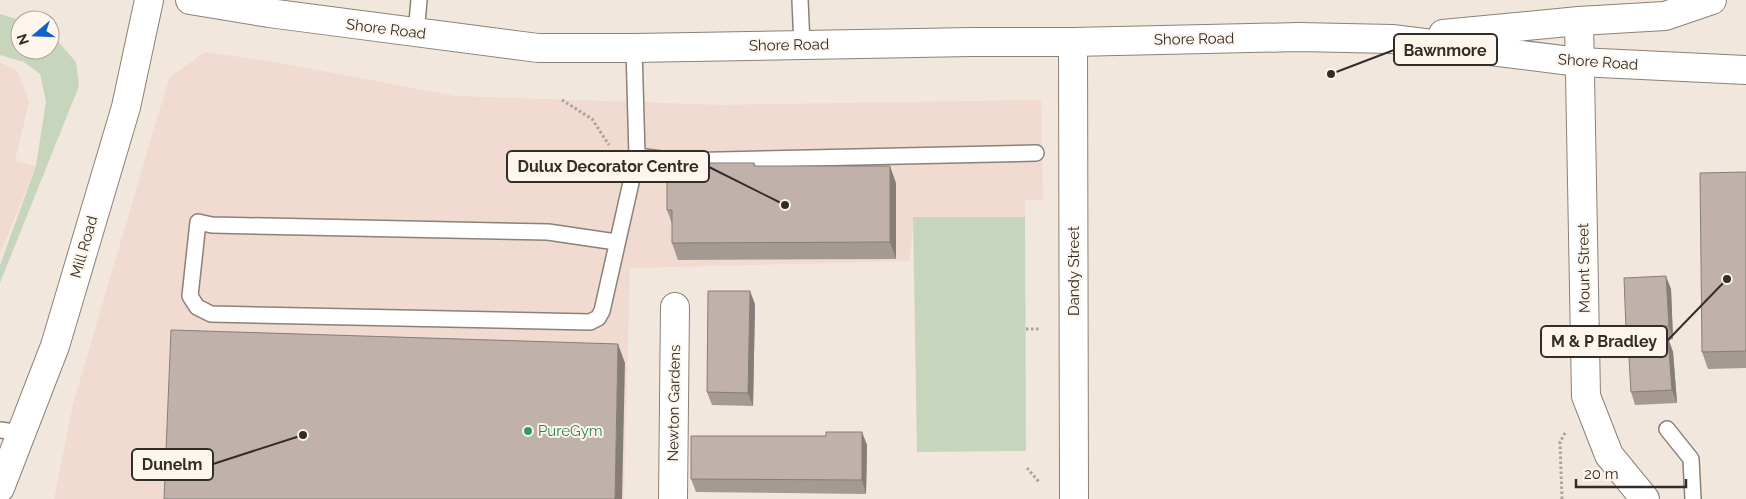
<svg xmlns="http://www.w3.org/2000/svg" width="1746" height="499" font-family="Raleway,sans-serif">
<rect width="100%" height="100%" fill="#f2e7dc"/>
<!-- commercial -->
<path fill="#f1dacf" d="M205 52 275 62 455 96 722 105 1041 100 1043 200H1025V217H914L910 261 630 268 624 499H54L73 404 169 78Z
M0 62 17 71 29 102 15 161 36 166 0 254Z"/>
<!-- green -->
<path fill="#c8d5bd" d="M0 14 20 20V50H50V32L76 62 79 86 0 283V265L36 166 46 101 40 74 24 62 0 55Z
M913 217H1025L1026 451 917 452Z"/>
<g fill="none" stroke-linecap="round" stroke-linejoin="round">
<!-- service casing -->
<g stroke="#8b8177" stroke-width="18">
<path id="service" d="M800 0 802 45
M416 33 419 0
M637 156 677 161 1036 153
M616 242 548 232 212 225 198 222 190 296 197 307 211 314 590 322 598 318 602 311 637 156 634 48
M1667 429 1691 459 1693 499
M0 430 22 433"/>
</g>
<!-- minor casing -->
<g stroke="#8b8177" stroke-width="30">
<path id="minor" d="M1579 21 1586 396 1609 455 1645 499
M1073 42 1074 499
M673 499 675 307"/>
</g>
<!-- tertiary casing -->
<g stroke="#8b8177" stroke-width="30">
<path id="tertiary" d="M0 488 55 346 126 107 149 0"/>
</g>
<!-- primary casing -->
<g stroke="#8b8177" stroke-width="30">
<path id="primary" d="M190 0 269 13 538 48H634L972 42H1073L1299 37 1392 39 1579 62 1746 70
M1443 34 1579 21 1665 16 1712 0"/>
</g>
<!-- path -->
<path stroke="#aba29a" stroke-width="3" stroke-dasharray="2.5 2.5" stroke-linecap="butt" d="M562 100 592 119 609 145
M1026 329H1041
M1027 468 1040 483
M1562 499 1560 442 1565 433"/>
<!-- service -->
<use href="#service" stroke="#fff" stroke-width="15"/>
<!-- minor -->
<use href="#minor" stroke="#fff" stroke-width="28"/>
<!-- tertiary -->
<use href="#tertiary" stroke="#fff" stroke-width="28"/>
<!-- primary -->
<use href="#primary" stroke="#fff" stroke-width="28"/>
</g>
<!-- wall -->
<path fill="#a59993" d="M754 163 756 166 896 183V259L678 260 672 243V224L667 210Z
M1746 172V368L1708 369 1702 352Z
M1671 289 1673 339 1669 340 1673 352 1677 403 1635 405 1631 392V341L1626 329Z
M755 304 753 406 712 405 707 392Z
M826 436 867 445 866 494 696 492 691 479Z"/>
<!-- shaded-wall -->
<path fill="#867d78" d="M890 166 896 183V259L890 242Z
M1666 276 1671 289 1673 339 1669 326Z
M750 291 755 304 753 406 748 393Z
M1668 339 1673 352 1677 403 1672 390Z
M618 344 625 363 622 499H615Z
M862 432 867 445 866 494 862 480Z"/>
<!-- building -->
<path fill="#c0b2ab" stroke="#867d78" d="M667 163H754V166H890V242L672 243V210H667Z
M1746 172V351L1702 352 1700 173Z
M1666 276 1669 326 1626 329 1624 278Z
M708 291H750L748 393 707 392Z
M171 330 618 344 615 499H164Z
M1668 339 1672 390 1631 392 1628 341Z
M826 432H862V480L691 479V436H826Z"/>
<!-- markers -->
<circle fill="#2e9e5b" stroke="#fef5ec" stroke-width="2" cx="528" cy="431" r="5"/>
<g text-anchor="middle" dominant-baseline="central" stroke-width="4" stroke-linejoin="round" paint-order="stroke">
<!-- street labels -->
<g font-size="15" fill="#312d29" stroke="#fef5ec">
<text transform="translate(386 29) rotate(7)">Shore Road</text>
<text transform="translate(1194 39) rotate(-1)">Shore Road</text>
<text transform="translate(789 45) rotate(-1)">Shore Road</text>
<text transform="translate(1598 62) rotate(4)">Shore Road</text>
<text transform="translate(84 247) rotate(-74)">Mill Road</text>
<text transform="translate(1584 268) rotate(-91)">Mount Street</text>
<text transform="translate(1074 271) rotate(-90)">Dandy Street</text>
<text transform="translate(674 403) rotate(-89)">Newton Gardens</text>
</g>
<!-- leisure labels -->
<g font-size="15" fill="#27864d" stroke="#fef5ec" text-anchor="start">
<text x="538" y="431">PureGym</text>
</g>
</g>
<!-- callouts -->
<path fill="none" stroke="#312d29" stroke-width="2" d="M1331 74L1394 50M785 205L709 167M1727 279L1667 341M303 435L213 464"/>
<g fill="#312d29" stroke="#fef5ec" stroke-width="2">
<circle cx="1331" cy="74" r="5"/>
<circle cx="785" cy="205" r="5"/>
<circle cx="1727" cy="279" r="5"/>
<circle cx="303" cy="435" r="5"/>
</g>
<g fill="#fef5ec" stroke="#312d29" stroke-width="2">
<rect x="1394" y="34" width="103" height="31" rx="5"/>
<rect x="507" y="151" width="202" height="31" rx="5"/>
<rect x="1541" y="326" width="126" height="31" rx="5"/>
<rect x="132" y="449" width="81" height="31" rx="5"/>
</g>
<g font-size="16" text-anchor="middle" font-weight="bold" fill="#312d29">
<text x="1445" y="56">Bawnmore</text>
<text x="608" y="172">Dulux Decorator Centre</text>
<text x="1604" y="347">M &amp; P Bradley</text>
<text x="172" y="470">Dunelm</text>
</g>
<!-- north arrow -->
<g transform="translate(35 35) rotate(251)"><circle r="24" fill="#fef5ec" stroke="#aca59e"/>
<path d="M0-4L9 19L0 12L-9 19Z" fill="#1161cb"/>
<text y="-8" font-size="14" font-weight="bold" text-anchor="middle" fill="#312d29">N</text>
</g>
<!-- scale -->
<path d="M1576 479v8h110v-8" fill="none" stroke="#312d29" stroke-width="2.5"/>
<text x="1584" y="479" font-size="15" fill="#312d29" stroke="#fef5ec" stroke-width="4" paint-order="stroke">20 m</text>
</svg>
